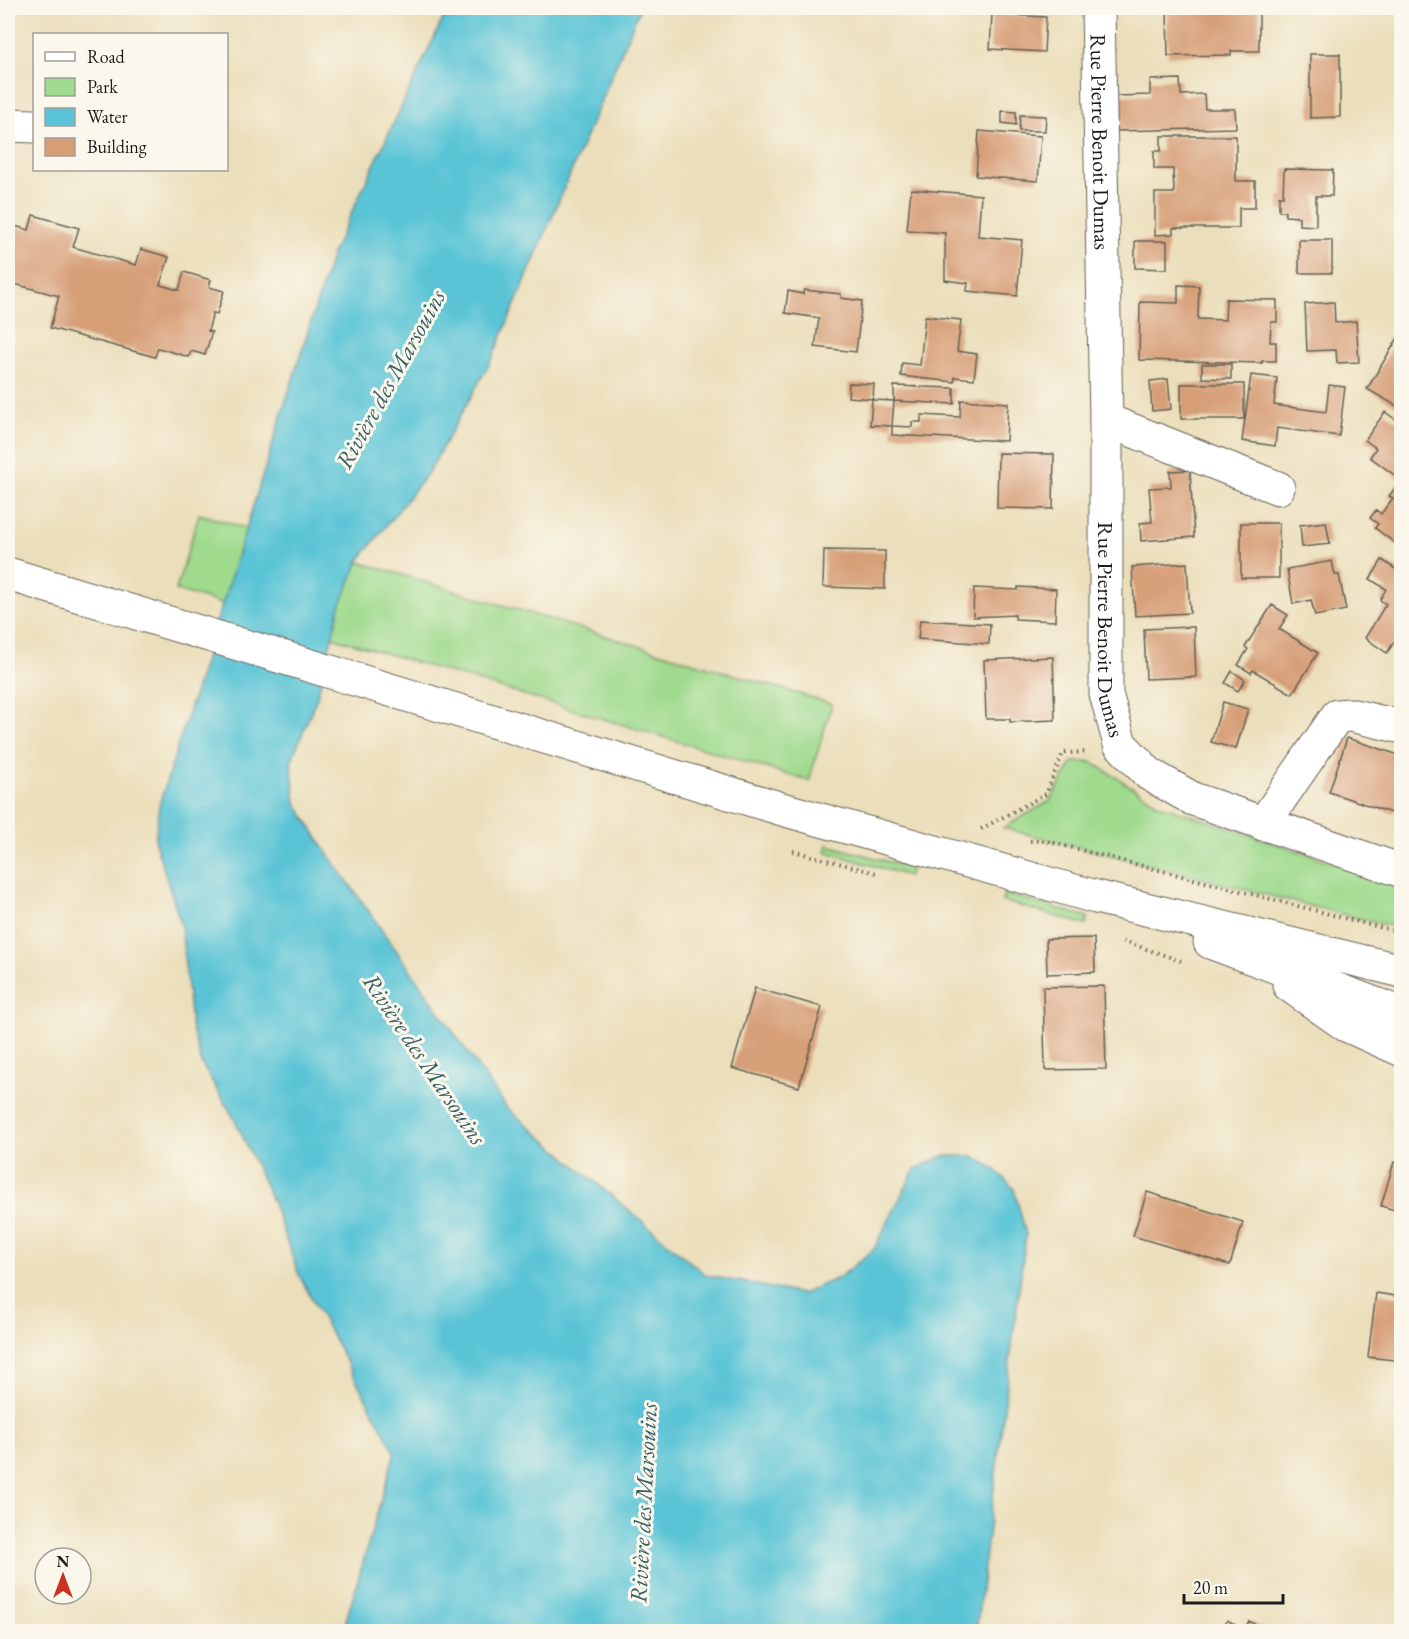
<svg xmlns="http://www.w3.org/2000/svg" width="1409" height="1639" font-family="'EB Garamond',serif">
<rect width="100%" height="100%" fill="#fbf7ec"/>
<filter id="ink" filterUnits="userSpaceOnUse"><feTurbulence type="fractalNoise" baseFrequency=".0167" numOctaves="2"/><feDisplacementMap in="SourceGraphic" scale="12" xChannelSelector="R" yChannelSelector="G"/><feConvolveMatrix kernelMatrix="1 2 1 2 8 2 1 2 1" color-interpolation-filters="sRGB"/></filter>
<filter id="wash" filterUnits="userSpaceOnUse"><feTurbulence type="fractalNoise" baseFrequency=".008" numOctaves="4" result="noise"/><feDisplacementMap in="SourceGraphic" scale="24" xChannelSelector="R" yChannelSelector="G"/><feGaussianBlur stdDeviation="1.35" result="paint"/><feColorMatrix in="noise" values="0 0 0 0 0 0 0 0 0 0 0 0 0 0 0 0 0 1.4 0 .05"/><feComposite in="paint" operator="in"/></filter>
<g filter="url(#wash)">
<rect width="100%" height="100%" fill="#ebdeba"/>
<!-- green -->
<path fill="#9fda8d" stroke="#5e7b54" stroke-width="1.5" d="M199 514 832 704 809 781 176 590Z
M1073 762H1092L1160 805 1401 885V929L1003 828 1050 801Z
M828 845 911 868 909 876 826 852Z
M1004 894 1088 917 1086 925 1002 901Z"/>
<!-- water -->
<path fill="#5ac4d6" stroke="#3b7079" stroke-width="1.5" d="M448 8H640L493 357 430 470 360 559 340 606 317 697 291 762 296 803 322 845 507 1108 706 1275 802 1294 840 1277 874 1249 915 1169 943 1156H973L995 1169 1014 1189 1026 1234 976 1631H343L395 1452 299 1275 273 1203 234 1118 201 1063 191 1025 181 924 155 842 159 806 332 254Z"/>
<g id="blocks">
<!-- building -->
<path fill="#d79f78" d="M1179 8H1248V10H1259V51H1231V55L1168 56 1167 11H1179Z
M992 14 1046 17 1044 52 990 49Z
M1310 54H1340V117L1310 118Z
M1180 79 1181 95 1204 94 1205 109H1235L1236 128 1117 131 1116 96 1150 95V80Z
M1002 111 1016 112V125L1002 123Z
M1020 115 1046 116 1045 131H1019Z
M979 131 1041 136 1038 181 976 176Z
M1161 136H1236V181H1255V208H1239V228H1173V234L1155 235V193H1174L1173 169H1154V151H1161Z
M1284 169 1333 170 1332 196H1316V226L1299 225V217L1285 216V211H1279V196H1283Z
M911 189 981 195 978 236 1022 240 1017 296 967 291 968 283 945 280V233L907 230Z
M8 206 13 208 8 224 29 230 33 215 79 228 73 247 136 265 141 249 169 257 160 285 179 290 184 272 211 280 209 287 224 291 217 314 213 313 208 331 212 332 205 355 191 351 189 357 158 348 155 357 50 328 59 296 11 283 8 291Z
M1299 240H1332V273H1299Z
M1135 241H1167V269L1135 268Z
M1178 285 1199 286 1198 319 1225 320 1226 299 1277 300V322H1271L1270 342H1276V361H1262V363L1139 360 1140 302 1178 303Z
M804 290 841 294V298L862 301 856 352 815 347 819 318 785 313 788 291 803 294Z
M1334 302 1335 323 1356 321 1359 362 1337 363 1336 350 1307 351 1305 304Z
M925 316 961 320 957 351 977 354 974 379 955 377 954 382 901 376 902 363 920 365Z
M1402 331V409L1367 389Z
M1202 364H1231V379L1202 378Z
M1251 375 1277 378 1274 405 1326 412 1329 385 1345 387 1339 436 1277 428 1275 446 1242 441Z
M1168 379 1171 409 1152 411 1150 381Z
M849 383 874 384 873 399 848 397Z
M1181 384H1244V419H1181Z
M894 386 954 388V404L894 401Z
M872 400 894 401 892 426 912 427V422H921V415L960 417 961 400 1008 403 1006 441 892 435V426L870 425Z
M1385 412 1402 424V536L1396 544 1375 528 1378 524 1370 518 1376 510 1381 514 1393 498 1389 496 1401 480 1370 457 1376 448 1365 440Z
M998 453 1054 454 1053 509 997 508Z
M1190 470 1194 537 1141 541 1140 523 1152 522 1149 488 1171 487 1170 471Z
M1326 522 1330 544 1302 547 1300 525Z
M1241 523H1279V578H1241Z
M824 550 885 551V589L823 587Z
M1382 560 1402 573V630L1387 653 1365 638 1386 604 1380 600 1386 589 1370 579Z
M1332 561 1335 575H1339L1346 610 1315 616 1311 600 1293 604 1287 569Z
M1187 563 1190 613 1135 616 1132 567Z
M1018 587 1056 589 1055 621 1015 619V615L973 617 974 588 1018 590Z
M1272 605 1288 615 1279 629 1318 653 1292 694 1253 670 1251 673 1238 665 1248 649 1245 647Z
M920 620 990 624 989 644 918 639Z
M1191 627H1194L1196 677 1146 679 1144 629Z
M1053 657 1055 720 1010 722V719H986L984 660Z
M1232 671 1245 680 1238 691 1225 683Z
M1223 702 1248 709 1236 749 1211 742Z
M1347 738 1402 756V791L1394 814 1329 792Z
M1094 938 1095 972 1047 974 1046 939Z
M1104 986 1106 1069 1045 1070 1043 987Z
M755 988 822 1007 799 1087 732 1068Z
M1394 1162 1402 1164V1212L1381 1206Z
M1147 1192 1243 1222 1230 1265 1133 1236Z
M1376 1293 1402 1297V1361L1368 1357Z
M1227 1620 1244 1630 1249 1621 1269 1632H1222Z"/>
</g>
</g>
<g filter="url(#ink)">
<use href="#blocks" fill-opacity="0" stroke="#646053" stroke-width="1.5"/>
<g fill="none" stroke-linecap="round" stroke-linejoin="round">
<!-- minor casing -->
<g stroke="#646053" stroke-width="35">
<g id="minor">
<path id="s1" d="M1098 8 1106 420V694L1120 744 1149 774 1193 799 1402 871"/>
<path d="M8 125 34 126"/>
<path d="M1106 420 1278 488"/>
<path d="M1263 824 1337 716 1350 715 1402 727"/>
</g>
</g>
<!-- major casing -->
<g stroke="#646053" stroke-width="35">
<path id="major" d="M8 574 782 809 1096 897 1402 971
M1210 942 1402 1014
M1289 985 1346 1025 1402 1050"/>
</g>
<!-- path -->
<path stroke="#646053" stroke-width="4" stroke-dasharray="1.5 4.5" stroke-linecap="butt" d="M981 829 1046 794 1063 753 1088 752
M1030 841H1046L1402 933
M793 851 876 873
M1123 941 1181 961"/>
<!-- minor -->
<use href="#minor" stroke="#fff" stroke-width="33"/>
<!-- major -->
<use href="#major" stroke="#fff" stroke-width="33"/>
</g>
</g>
<g text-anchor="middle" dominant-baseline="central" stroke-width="6" stroke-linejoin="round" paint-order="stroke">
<!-- street labels -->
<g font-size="22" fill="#1c1c1c" stroke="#fbf7ec">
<text stroke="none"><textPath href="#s1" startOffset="134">Rue Pierre Benoit Dumas</textPath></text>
<text stroke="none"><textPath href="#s1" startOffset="622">Rue Pierre Benoit Dumas</textPath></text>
</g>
<!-- water labels -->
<g font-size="24" font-style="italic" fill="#355f66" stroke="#fbf7ec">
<text transform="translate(390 379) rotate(-61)">Rivière des Marsouins</text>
<text transform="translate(425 1059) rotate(56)">Rivière des Marsouins</text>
<text transform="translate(643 1503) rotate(-87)">Rivière des Marsouins</text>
</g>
</g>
<!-- margin -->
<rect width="1409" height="1639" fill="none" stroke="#fbf7ec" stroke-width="30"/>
<!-- legend -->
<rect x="33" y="33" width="195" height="138" fill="#fbf7ec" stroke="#a29f99" stroke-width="1.5"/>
<rect x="45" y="52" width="30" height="9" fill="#ffffff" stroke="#a29f99" stroke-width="1.5"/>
<text x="87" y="63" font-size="18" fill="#1c1c1c">Road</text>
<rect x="45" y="78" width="30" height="18" fill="#9fda8d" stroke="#a29f99" stroke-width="1.5"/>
<text x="87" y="93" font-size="18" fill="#1c1c1c">Park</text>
<rect x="45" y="108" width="30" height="18" fill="#5ac4d6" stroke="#a29f99" stroke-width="1.5"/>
<text x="87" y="123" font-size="18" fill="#1c1c1c">Water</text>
<rect x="45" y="138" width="30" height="18" fill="#d79f78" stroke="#a29f99" stroke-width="1.5"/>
<text x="87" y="153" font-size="18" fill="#1c1c1c">Building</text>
<!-- north arrow -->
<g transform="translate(63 1576)"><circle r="28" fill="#fbf7ec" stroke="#a29f99" stroke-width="1.5"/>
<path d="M0-4.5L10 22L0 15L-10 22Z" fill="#c8321e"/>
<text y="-9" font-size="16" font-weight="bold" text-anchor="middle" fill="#1c1c1c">N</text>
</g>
<!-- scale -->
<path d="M1184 1594v9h99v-9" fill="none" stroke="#1c1c1c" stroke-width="3"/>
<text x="1193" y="1594" font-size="18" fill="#1c1c1c" stroke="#fbf7ec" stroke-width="4.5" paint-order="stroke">20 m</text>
</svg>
